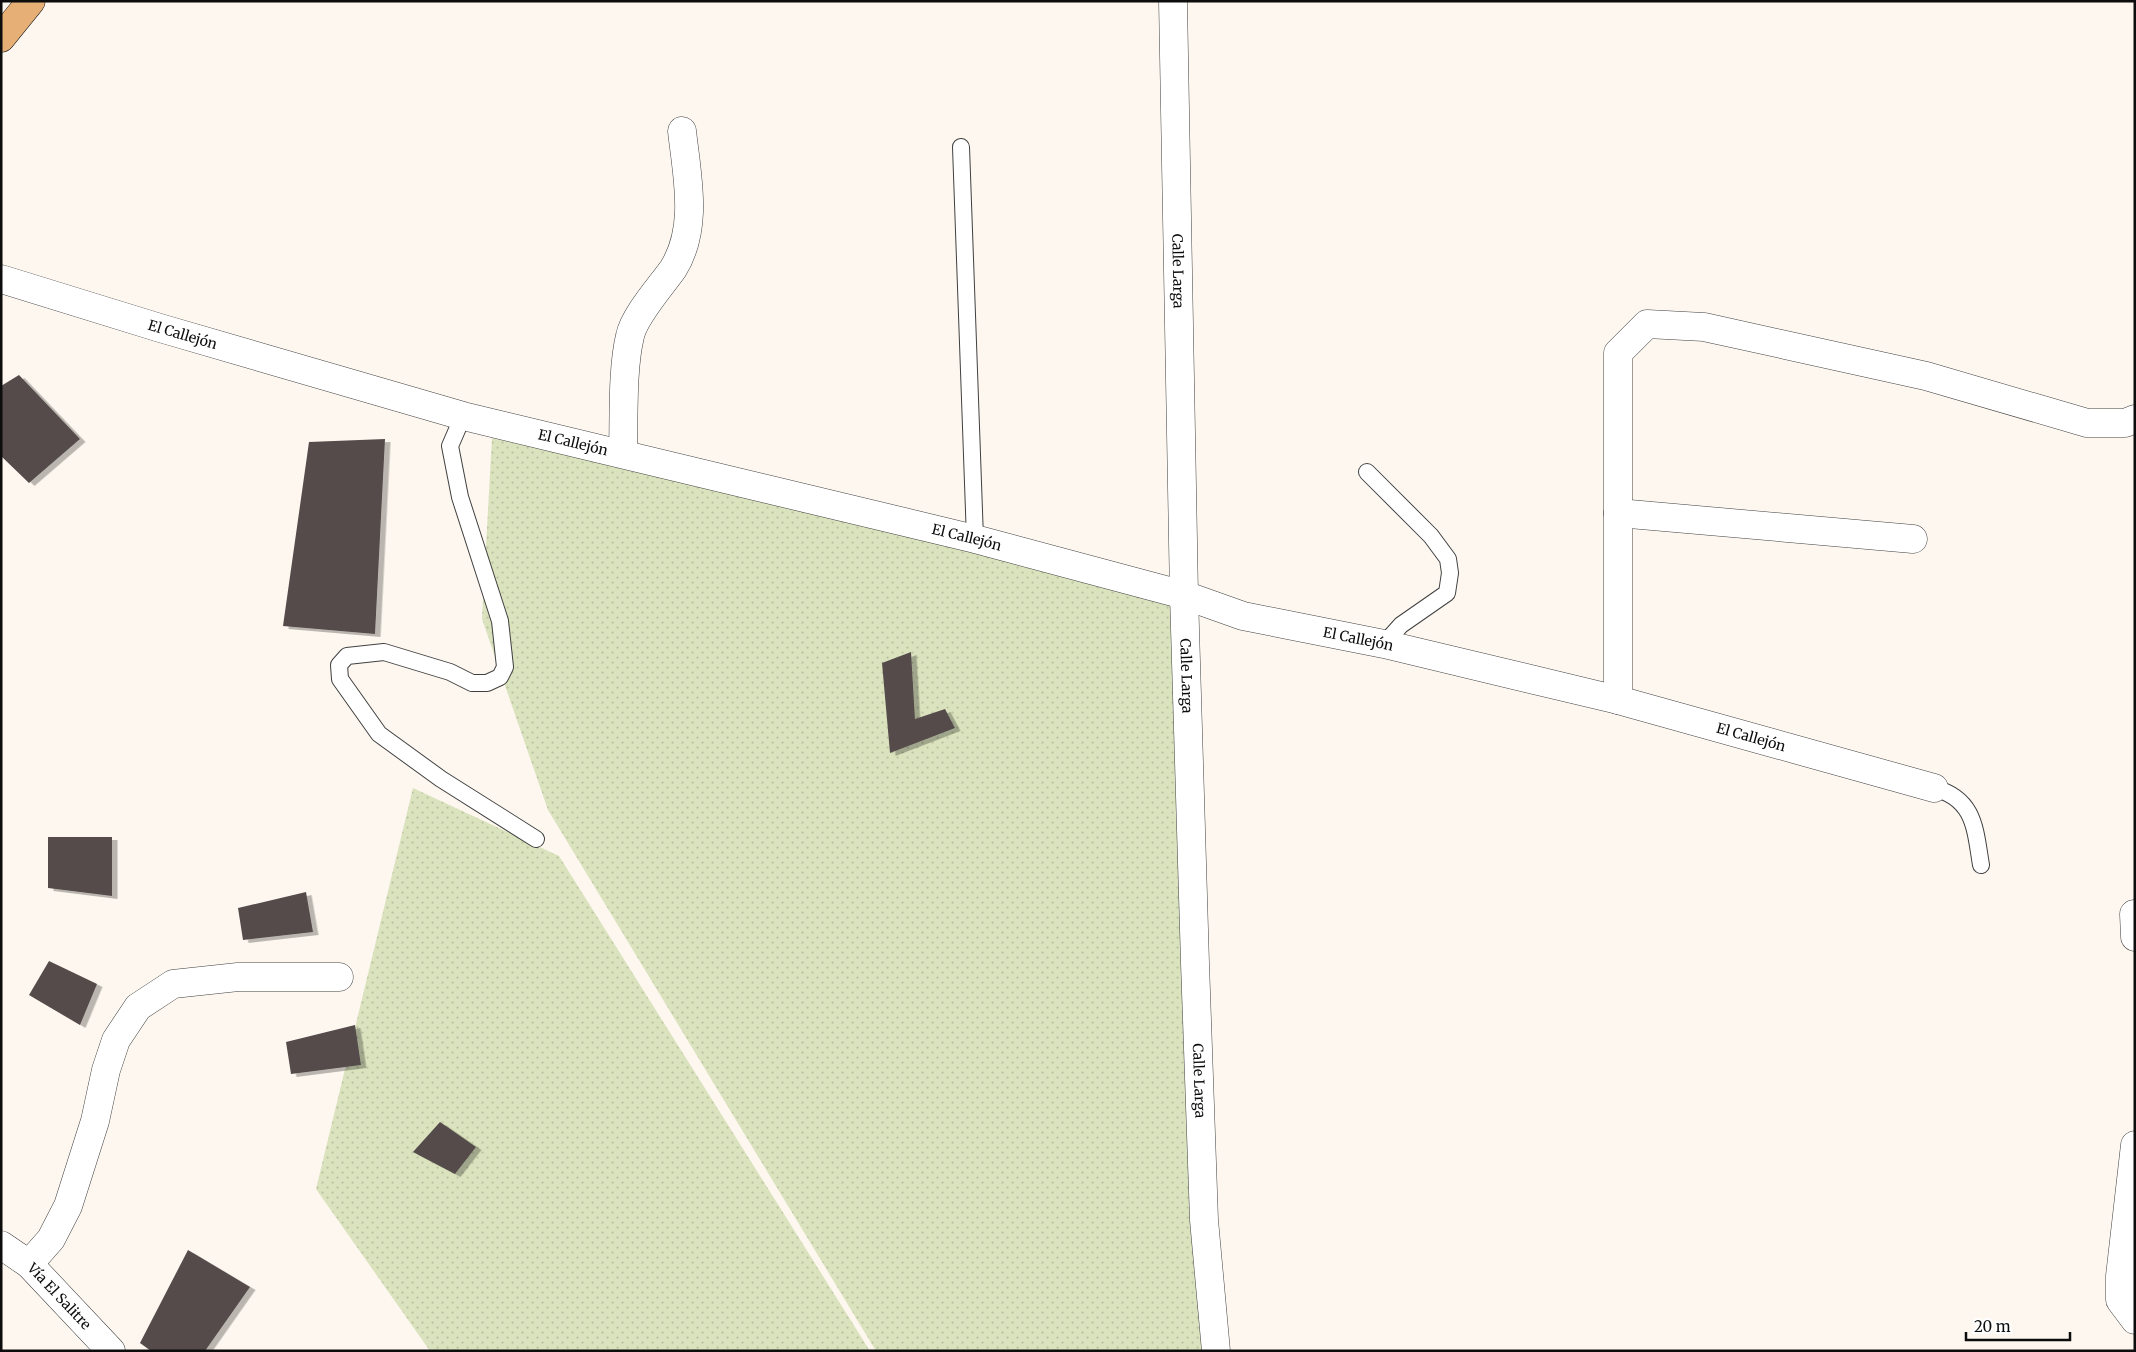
<svg xmlns="http://www.w3.org/2000/svg" width="2136" height="1352" font-family="Merriweather,serif">
<defs>
<pattern id="grass-dots" width="8" height="8" patternUnits="userSpaceOnUse" patternTransform="scale(1.25)"><rect width="8" height="8" fill="#dae3bd"/><path d="M2 2h.1M6 6h.1" fill="none" stroke="#bac2a1" stroke-width="1.8" stroke-linecap="round"/></pattern>
<filter id="shadow"><feDropShadow dx="5.5" dy="3" stdDeviation="0" flood-color="#0004"/></filter>
</defs>
<rect width="100%" height="100%" fill="#fdf7ef"/>
<!-- grass -->
<path fill="url(#grass-dots)" d="M492 438 1184 595 1213 1351H876L548 810 482 619Z
M413 788 559 856 870 1351H430L316 1189Z"/>
<!-- building -->
<path fill="#544c4b" filter="url(#shadow)" d="M19 375 80 439 29 483 1 456V386Z
M385 439 375 634 283 626 309 442Z
M911 652 915 719 945 709 955 728 890 753 882 663Z
M48 837H112V896L48 888Z
M306 892 313 932 243 940 238 908Z
M49 961 97 984 80 1025 29 995Z
M355 1025 361 1065 291 1074 286 1042Z
M440 1122 476 1147 455 1174 413 1152Z
M188 1250 250 1287 205 1351H151L140 1343Z"/>
<g fill="none" stroke-linecap="round" stroke-linejoin="round">
<!-- service casing -->
<g stroke="#404040" stroke-width="18">
<path id="service" d="M961 147 975 539
M463 416 450 446 460 497 500 621 505 667 500 677 487 683H472L450 672 384 652 347 656 339 665 340 679 379 734 441 779 536 839
M1367 472 1431 536 1448 559 1450 573 1447 593 1401 625 1384 644
M1934 788C1975 799 1975 829 1981 865"/>
</g>
<!-- minor casing -->
<g stroke="#404040" stroke-width="29">
<g id="minor">
<path id="s1" d="M1173 1 1184 595 1195 963 1204 1220 1216 1351"/>
<path id="s2" d="M1 279 160 328 463 416 975 539 1184 595 1243 616 1384 644 1618 700 1934 788"/>
<path d="M623 453C624 418 622 369 630 336 634 316 661 286 673 269 699 228 687 176 682 131"/>
<path d="M1618 513 1913 539"/>
<path d="M1618 700V353L1647 324 1704 327 1926 376 2087 423H2125L2135 419"/>
<path d="M2134 914 2135 937"/>
<path d="M2135 1145 2120 1276V1300L2135 1320"/>
<path id="s3" d="M1 1245 29 1264 111 1351"/>
<path d="M29 1264 51 1239 68 1206 95 1121 106 1070 116 1040 138 1007 173 984 238 977H339"/>
</g>
</g>
<!-- primary casing -->
<g stroke="#1e1e1e" stroke-width="29">
<path id="primary" d="M1 38 31 1"/>
</g>
<!-- service -->
<use href="#service" stroke="#fff" stroke-width="16"/>
<!-- minor -->
<use href="#minor" stroke="#fff" stroke-width="28"/>
<!-- primary -->
<use href="#primary" stroke="#e6af76" stroke-width="28"/>
</g>
<g text-anchor="middle" dominant-baseline="central" stroke-width="5" stroke-linejoin="round" paint-order="stroke">
<!-- street labels -->
<g font-size="14" fill="#0d0d0d" stroke="#fff">
<text stroke="none"><textPath href="#s1" startOffset="270">Calle Larga</textPath></text>
<text stroke="none"><textPath href="#s2" startOffset="190">El Callejón</textPath></text>
<text stroke="none"><textPath href="#s2" startOffset="595">El Callejón</textPath></text>
<text stroke="none"><textPath href="#s2" startOffset="1000">El Callejón</textPath></text>
<text stroke="none"><textPath href="#s2" startOffset="1405">El Callejón</textPath></text>
<text stroke="none"><textPath href="#s1" startOffset="675">Calle Larga</textPath></text>
<text stroke="none"><textPath href="#s2" startOffset="1810">El Callejón</textPath></text>
<text stroke="none"><textPath href="#s1" startOffset="1080">Calle Larga</textPath></text>
<text stroke="none"><textPath href="#s3" startOffset="78">Vía El Salitre</textPath></text>
</g>
</g>
<!-- border -->
<rect width="2136" height="1352" fill="none" stroke="#0d0d0d" stroke-width="5"/>
<!-- scale -->
<path d="M1966 1332v8h104v-8" fill="none" stroke="#0d0d0d" stroke-width="2.5"/>
<text x="1974" y="1332" font-size="15" fill="#0d0d0d" stroke="#ffffff" stroke-width="4" paint-order="stroke">20 m</text>
</svg>
